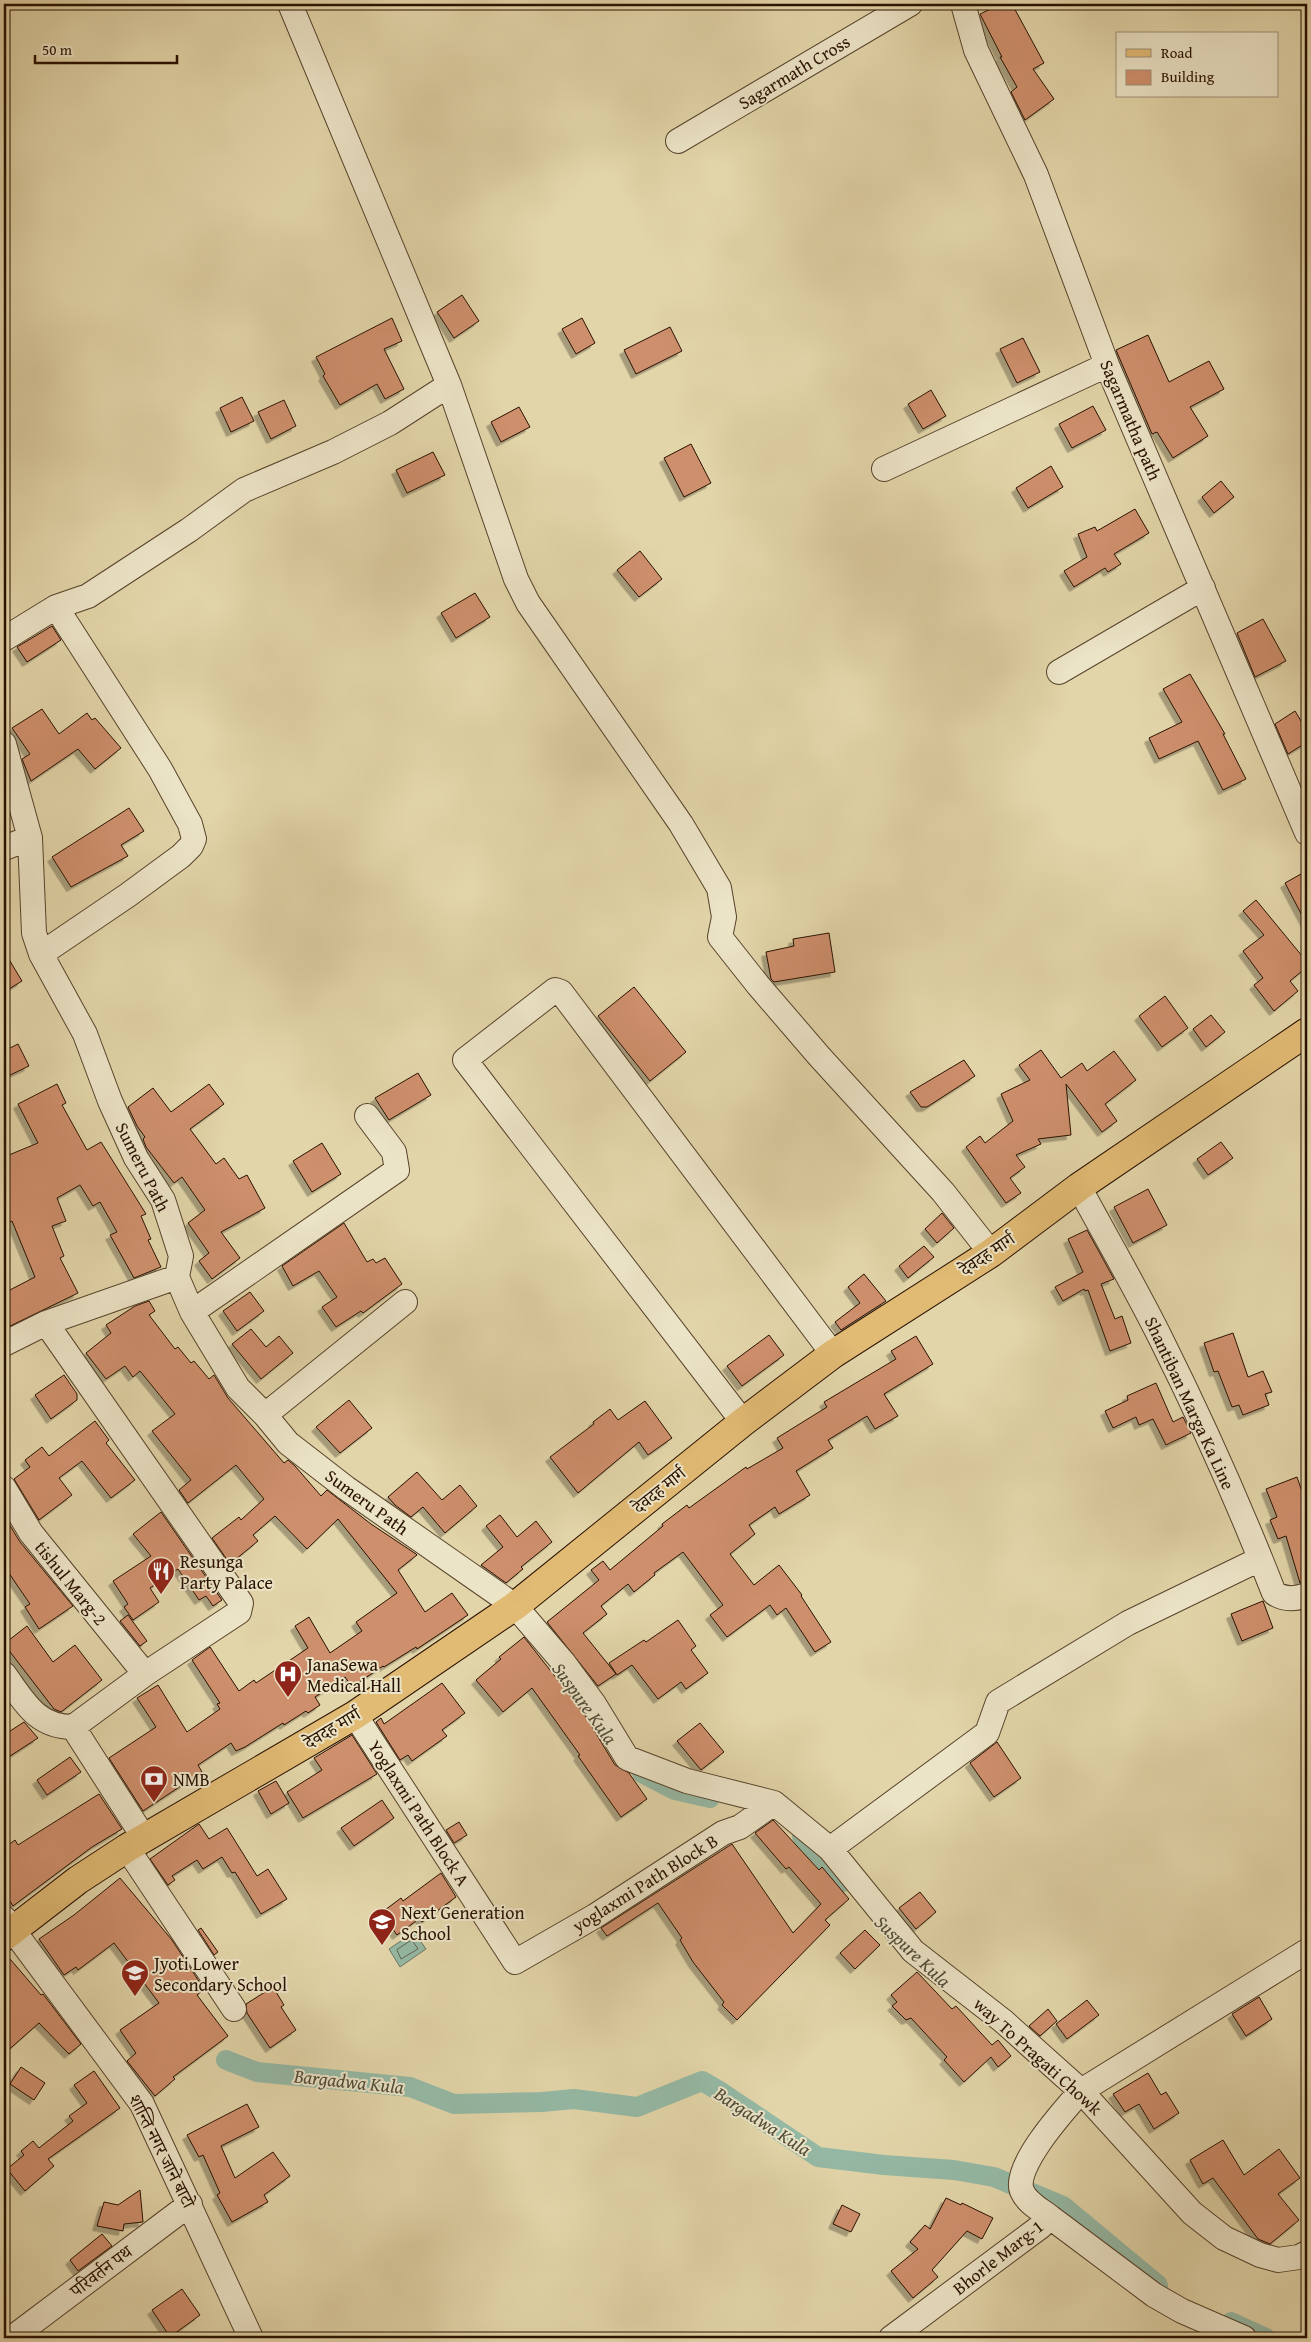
<svg xmlns="http://www.w3.org/2000/svg" width="1311" height="2342" font-family="'Gentium Book Plus','Noto Serif Devanagari',serif">
<defs>
<filter id="shadow"><feDropShadow dx="-4.5" dy="4.5" stdDeviation="0" flood-color="#0004"/></filter>
</defs>
<rect width="100%" height="100%" fill="#e2d5a9"/>
<filter id="stains"><feTurbulence type="fractalNoise" baseFrequency=".004" numOctaves="4"/><feColorMatrix values="0 0 0 0 .2 0 0 0 0 .09 0 0 0 0 .02 0 0 0 .5 -.17"/></filter>
<radialGradient id="worn" r=".72"><stop offset=".6" stop-color="#630" stop-opacity="0"/><stop offset="1" stop-color="#630" stop-opacity=".3"/></radialGradient>
<!-- water -->
<path fill="#95b9a5" stroke="#6a7663" d="M414 1932 426 1949 400 1967 389 1949Z"/>
<g fill="none" stroke-linecap="round" stroke-linejoin="round">
<!-- shore -->
<path stroke="#5f6553" stroke-width="1" d="M412 1940 418 1949 401 1959 397 1950Z"/>
<!-- canal -->
<path stroke="#95b9a5" stroke-width="20" d="M642 1773 675 1790 710 1798
M802 1836 843 1882
M226 2060 257 2072 410 2087 454 2104 542 2102 574 2099 637 2107 702 2081 721 2092 818 2157 884 2165 954 2170 994 2177 1063 2206 1158 2285
M1231 2322 1266 2338"/>
</g>
<!-- building -->
<path fill="#ce8f6c" stroke="#291101" filter="url(#shadow)" d="M1001 4H1012L1044 63 1033 69 1054 99 1025 120 1011 92 1017 87 1000 57H1002L980 14Z
M462 295 479 321 454 338 437 312Z
M392 318 402 341 384 349 404 389 385 399 377 384 340 405 323 376 325 374 316 357Z
M582 318 595 343 576 354 562 329Z
M670 327 682 351 636 374 624 350Z
M1148 335 1169 382 1209 361 1224 389 1190 407 1208 436 1173 458 1157 432 1152 434 1116 350Z
M1023 338 1040 372 1017 383 1000 349Z
M931 390 946 416 923 429 908 404Z
M242 397 254 421 231 432 220 408Z
M284 400 296 426 271 439 258 412Z
M1093 406 1106 430 1072 448 1059 424Z
M519 407 530 427 501 442 491 422Z
M691 444 711 483 684 497 664 458Z
M433 452 445 475 407 493 396 470Z
M1051 466 1063 487 1028 508 1016 488Z
M1221 481 1234 497 1214 513 1202 497Z
M1135 509 1149 533 1114 554 1121 564 1108 572 1105 568 1074 587 1064 571 1087 557 1078 534 1095 527 1097 531Z
M640 551 662 579 639 597 617 570Z
M475 593 490 617 456 638 441 613Z
M1263 619 1286 661 1255 677 1237 633Z
M52 626 61 640 27 662 17 647Z
M1190 674 1225 734H1223L1246 779 1223 790 1198 741 1159 759 1149 738 1182 722 1163 689Z
M42 709 59 734 87 713 92 720 95 718 121 748 95 769 78 749 31 781 22 759 30 754 12 728Z
M1295 711 1307 731V742L1288 754 1275 724Z
M129 808 144 831 121 845 128 856 71 887 52 857Z
M1301 874 1307 885V925L1285 883Z
M1256 900 1307 962V967L1290 981 1298 991 1274 1011 1254 985 1263 978 1243 951 1264 935 1243 911Z
M829 933 835 972 774 982 771 979 766 952 794 946 793 939Z
M4 951 22 981 4 992Z
M634 987 686 1052 650 1081 598 1016Z
M1165 996 1188 1028 1162 1047 1139 1016Z
M1211 1015 1225 1032 1206 1047 1193 1029Z
M18 1044 29 1066 4 1078V1051Z
M1041 1050 1061 1078 1082 1063 1087 1071 1114 1051 1136 1080 1105 1104 1117 1121 1102 1132 1066 1084 1071 1135 1038 1139 1041 1144 1016 1155 1025 1167 1010 1178 1021 1193 1006 1203 966 1147 980 1136 985 1143 1013 1121 1001 1094 1030 1080 1019 1065Z
M964 1060 975 1076 927 1107H921L910 1092Z
M418 1073 431 1095 389 1120 375 1098Z
M57 1084 66 1103 62 1105 87 1150 101 1142 146 1214 141 1216 151 1239 148 1240 161 1267 134 1278 110 1235 117 1232 100 1202 93 1206 80 1185 57 1198 66 1221 52 1226 64 1256 60 1258 78 1293 4 1329V1293L35 1277 12 1221 8 1223 4 1212V1157L38 1143 18 1104Z
M209 1084 224 1104 190 1129 216 1164 224 1158 239 1179 247 1175 265 1208 221 1232 240 1258 212 1279 199 1261 209 1253 188 1223 205 1210 182 1177 174 1183 146 1147 143 1139 145 1137 137 1126 128 1107 153 1088 171 1112Z
M1221 1142 1233 1158 1208 1175 1197 1159Z
M322 1143 341 1174 312 1192 293 1161Z
M1148 1189 1167 1225 1133 1243 1114 1207Z
M942 1213 954 1228 937 1243 925 1229Z
M344 1223 367 1262 373 1259 376 1263 385 1258 402 1284 363 1313 361 1311 336 1327 322 1307 337 1297 319 1271 293 1286 282 1266Z
M1087 1230 1114 1279 1101 1284 1115 1319 1122 1316 1131 1343 1110 1351 1088 1290 1085 1291 1084 1289 1063 1301 1055 1287 1083 1272 1068 1239Z
M924 1246 934 1257 908 1278 899 1266Z
M864 1274 886 1301 841 1330 835 1322 860 1303 848 1287Z
M250 1292 264 1311 237 1331 223 1311Z
M149 1301 155 1311 149 1315 175 1349 178 1347 191 1363 194 1361 209 1379 214 1375 228 1398 284 1463 288 1460 295 1466 321 1496 327 1490 371 1524 416 1554 417 1555 398 1570 425 1612 452 1593 468 1615 417 1649 416 1647 384 1667 383 1666 352 1687 345 1677 315 1697 320 1705 308 1713 306 1711 284 1725 283 1723 245 1747 236 1751 231 1743 198 1765 202 1772 143 1811 109 1758 156 1727 137 1698 158 1685 187 1732 220 1709 217 1704 220 1703 192 1660 210 1647 239 1691 254 1680 256 1683 308 1648 295 1626 309 1617 330 1653 362 1631 356 1622 397 1593 338 1519 307 1549 275 1516 253 1535 258 1541 230 1564 212 1538 239 1517 241 1520 264 1499 236 1465 188 1503 179 1490 191 1480 152 1431 175 1414 140 1371 133 1377 125 1366 106 1379 86 1353 111 1333 106 1325 135 1306Z
M251 1329 266 1347 279 1336 293 1353 261 1379 232 1344Z
M1233 1333 1248 1377 1263 1371 1272 1392 1265 1394 1269 1405 1243 1415 1239 1405 1232 1407 1218 1371 1214 1372 1204 1343Z
M769 1335 784 1355 742 1386 727 1366Z
M916 1336 933 1364 884 1394 898 1416 875 1429 867 1416 828 1440 833 1448 796 1471 810 1495 779 1514 775 1507 749 1525 755 1534 730 1554 754 1585 779 1565 802 1595 801 1596 831 1642 815 1652 786 1608 777 1615 770 1605 727 1637 710 1615 723 1605 683 1552 654 1573 655 1575 634 1592 628 1584 601 1606 607 1614 583 1633 616 1674 598 1686 547 1622 599 1580 591 1570 603 1561 610 1570 663 1526 662 1524 687 1505 689 1508 746 1467 747 1469 783 1448 777 1438 827 1407 824 1402 896 1359 891 1351Z
M64 1375 77 1394V1400L51 1419 35 1395Z
M1156 1383 1173 1422 1183 1417 1191 1433 1166 1445 1153 1419 1139 1425 1136 1417 1113 1428 1105 1411 1128 1400 1127 1396Z
M349 1400 372 1428 340 1453 316 1427Z
M645 1401 672 1438 648 1455 639 1442 578 1493 550 1457 594 1424 593 1422 610 1409 618 1420Z
M95 1421 109 1440 106 1443 135 1480 111 1498 82 1461 59 1478 72 1495 39 1520 14 1479 30 1467 25 1460 42 1447 49 1456Z
M417 1472 442 1500 460 1485 477 1506 445 1533 423 1507 411 1517 395 1505 388 1497Z
M1297 1477 1307 1506V1582L1300 1583 1286 1536 1278 1539 1270 1520 1277 1517 1266 1489Z
M161 1512 222 1600 213 1606 206 1596 199 1600 178 1569 150 1588 159 1602 133 1620 124 1607 128 1604 113 1581 151 1556 133 1534Z
M500 1515 517 1537 536 1521 552 1542 521 1567 523 1569 506 1583 481 1565 503 1547 486 1526Z
M6 1519 20 1542 73 1606 39 1629 25 1607 30 1604 4 1566V1520Z
M1263 1601 1273 1628 1242 1641 1231 1614Z
M128 1615 147 1641 140 1646 120 1621Z
M678 1620 696 1646 691 1650 708 1673 686 1689 681 1682 658 1699 632 1665 617 1675 609 1663 644 1640 646 1642Z
M27 1626 53 1662 75 1645 102 1680 61 1712 54 1709 4 1644Z
M524 1637 583 1712 615 1765 629 1773 647 1799 621 1817 578 1756 580 1755 532 1688 503 1712 476 1680 501 1659 499 1657Z
M442 1683 465 1713 442 1730 447 1736 412 1761 408 1755 400 1760 376 1722 381 1718 384 1724Z
M24 1722 38 1738 4 1760V1735Z
M700 1723 724 1752 701 1770 677 1741Z
M352 1735 377 1774 303 1818 287 1792 322 1770 314 1758Z
M997 1742 1021 1778 994 1797 970 1763Z
M70 1757 81 1772 47 1795 37 1780Z
M276 1781 289 1803 271 1814 258 1791Z
M99 1794 122 1829 92 1847 13 1906 4 1892V1848L15 1840 18 1845Z
M382 1800 394 1818 354 1846 341 1828Z
M773 1820 819 1870 822 1867 849 1899 825 1920 830 1925 737 2020 722 2005 724 2002 693 1962 680 1940 682 1938 658 1903 607 1936 601 1928 732 1844 793 1933 821 1904 789 1867 786 1869 755 1833Z
M459 1822 467 1835 454 1843 446 1830Z
M199 1824 209 1839 227 1828 257 1876 268 1869 287 1899 261 1914 235 1872 232 1873 222 1857 203 1869 197 1860 172 1876 175 1880 168 1885 150 1859Z
M441 1873 456 1897 422 1922 420 1918 397 1935 381 1913 401 1898 403 1901Z
M120 1878 172 1940 204 1989 197 1995 228 2036 173 2077 175 2079 155 2096 127 2061 136 2053 120 2030 159 2003 114 1943 78 1970 76 1967 64 1975 39 1939 74 1915Z
M920 1892 936 1912 916 1929 899 1908Z
M201 1928 218 1952 214 1955 198 1930Z
M865 1930 880 1945 855 1969 840 1953Z
M4 1952 41 1995 43 1994 81 2044 69 2054 39 2023 4 2054Z
M917 1972 952 2009 956 2006 992 2045 998 2040 1011 2056 998 2067 991 2057 964 2082 944 2060 947 2057 911 2018 906 2020 892 2006 897 2002 891 1995Z
M273 1987 284 2005 281 2007 296 2030 270 2048 247 2013 246 2004Z
M1259 1997 1272 2019 1246 2036 1232 2014Z
M1087 2000 1099 2015 1067 2039 1056 2024Z
M1048 2009 1057 2021 1040 2036 1029 2026Z
M21 2067 45 2083 34 2100 10 2084Z
M94 2071 120 2108 48 2159 54 2166 25 2191 7 2169 24 2155 21 2151 33 2141 39 2148 73 2121 69 2116 87 2103 74 2085Z
M1148 2073 1161 2095 1166 2092 1179 2113 1154 2129 1139 2104 1125 2112 1113 2094Z
M247 2104 259 2127 221 2146 235 2178 273 2152 290 2176 264 2195 268 2202 232 2222 217 2195 220 2193 203 2155 199 2157 187 2135Z
M1223 2140 1244 2175 1279 2149 1300 2178 1278 2194 1299 2220 1270 2244 1258 2239 1213 2178 1203 2184 1190 2160Z
M140 2190 143 2222 124 2224 123 2231 97 2226 104 2202 118 2205Z
M946 2198 961 2205 962 2203 993 2218 982 2239 967 2231 932 2270 938 2277 913 2298 891 2271 918 2249 910 2242 925 2225 930 2229Z
M842 2205 860 2214 851 2232 833 2224Z
M102 2234 112 2246 78 2271 70 2260Z
M182 2289 200 2315 170 2337 152 2310Z"/>
<g fill="none" stroke-linecap="round" stroke-linejoin="round">
<!-- minor casing -->
<g stroke="#57422b" stroke-width="26">
<path id="minor" d="M290 4 449 385 516 579 528 603 681 824 719 888 724 917 720 937 758 985 819 1056 943 1192 991 1253
M963 4 976 50 1036 175 1107 365 1307 833
M678 141 910 4
M884 469 1107 365
M4 639 56 607 88 596 189 530 244 490 333 452 390 423 449 385
M1059 672 1203 588
M4 744 30 838 34 933 41 954 85 1034 110 1101 136 1158 163 1200 181 1256 177 1277 192 1312 238 1388 265 1415 288 1443 346 1488 515 1606 563 1662 594 1704 627 1758 687 1781 774 1803 830 1849 913 1951 1003 2021 1081 2091 1192 2213 1224 2238 1260 2255 1278 2260 1299 2257 1307 2253
M4 848 30 838
M41 954 128 895 181 856 191 846 194 839 190 824 160 769 56 607
M1079 1187C1106 1237 1135 1287 1160 1337 1202 1421 1240 1506 1274 1593 1284 1600 1296 1599 1307 1595
M192 1312 397 1170 394 1152 367 1116
M46 1323 241 1603 239 1612 145 1674 73 1727 139 1830 141 1839
M4 1344 46 1323 177 1277
M265 1415 405 1302
M743 1422 465 1060 555 990 561 992 833 1354
M4 1488 31 1533 145 1674
M4 1674C24 1701 36 1727 73 1727
M355 1715 515 1962 595 1916 723 1833 740 1827 774 1803
M127 1848 234 2009
M830 1849 987 1733 998 1702 1128 1623 1260 1559
M4 1918 142 2104 251 2338
M1050 2217 1154 2295 1182 2311 1244 2338
M12 2338 190 2204
M891 2338 1040 2227 1050 2217C1041 2210 1027 2203 1022 2191 1012 2167 1066 2108 1081 2091L1307 1951"/>
</g>
<!-- major casing -->
<g stroke="#291101" stroke-width="30">
<path id="major" d="M4 1937 78 1880 127 1848 355 1715 515 1606 743 1422 833 1354 991 1253 1079 1187 1307 1032"/>
</g>
<!-- minor -->
<use href="#minor" stroke="#ece4c7" stroke-width="24"/>
<!-- major -->
<use href="#major" stroke="#e1ba74" stroke-width="28"/>
</g>
<!-- icons -->
<defs>
<g id="restaurant-pin" transform="scale(1.4375)"><path d="M0 17L-7.5 6A9.5 9.5 0 1 1 7.5 6Z" fill="#8f2418" stroke="#ece4c7"/><path d="M-5-6h1v4h1v-4h1v4h1v-4h1v5L-1.5 .5V6h-2V.5L-5-1ZM5-6V6H3V1.5H1.5Q1.5-4 5-6Z" fill="#fff"/></g>
<g id="hospital-pin" transform="scale(1.4375)"><path d="M0 17L-7.5 6A9.5 9.5 0 1 1 7.5 6Z" fill="#8f2418" stroke="#ece4c7"/><path d="M-5-5h3v3.5h4V-5h3V5h-3V1.5h-4V5h-3Z" fill="#fff"/></g>
<g id="bank-pin" transform="scale(1.4375)"><path d="M0 17L-7.5 6A9.5 9.5 0 1 1 7.5 6Z" fill="#8f2418" stroke="#ece4c7"/><path d="M-6-4H6V4H-6ZM0-2.3a2.3 2.3 0 1 0 0 4.6a2.3 2.3 0 1 0 0-4.6Z" fill="#fff"/></g>
<g id="school-pin" transform="scale(1.4375)"><path d="M0 17L-7.5 6A9.5 9.5 0 1 1 7.5 6Z" fill="#8f2418" stroke="#ece4c7"/><path d="M0-5L7-2L0 1L-7-2ZM-4 1L0 2.5L4 1V4Q0 6-4 4Z" fill="#fff"/></g>
</defs>
<g fill-rule="evenodd">
<use href="#restaurant-pin" x="161" y="1571"/>
<use href="#hospital-pin" x="288" y="1674"/>
<use href="#bank-pin" x="154" y="1779"/>
<use href="#school-pin" x="382" y="1922"/>
<use href="#school-pin" x="135" y="1973"/>
</g>
<g text-anchor="middle" dominant-baseline="central" stroke-width="4" stroke-linejoin="round" paint-order="stroke">
<!-- street labels -->
<g font-size="18" fill="#291101" stroke="#ece4c7">
<text transform="translate(794 72) rotate(-31)">Sagarmath Cross</text>
<text transform="translate(1131 420) rotate(67)">Sagarmatha path</text>
<text transform="translate(143 1167) rotate(63)">Sumeru Path</text>
<text transform="translate(987 1254) rotate(-34)">देवदह मार्ग</text>
<text transform="translate(1190 1403) rotate(65)">Shantiban Marga Ka Line</text>
<text transform="translate(659 1490) rotate(-39)">देवदह मार्ग</text>
<text transform="translate(367 1502) rotate(36)">Sumeru Path</text>
<text transform="translate(71 1583) rotate(51)">tishul Marg-2</text>
<text transform="translate(332 1728) rotate(-31)">देवदह मार्ग</text>
<text transform="translate(419 1813) rotate(57)">Yoglaxmi Path Block A</text>
<text transform="translate(645 1883) rotate(-32)">yoglaxmi Path Block B</text>
<text transform="translate(1038 2056) rotate(42)">way To Pragati Chowk</text>
<text transform="translate(162 2151) rotate(63)">शान्ति नगर जाने बाटो</text>
<text transform="translate(998 2257) rotate(-38)">Bhorle Marg-1</text>
<text transform="translate(101 2271) rotate(-37)">परिवर्तन पथ</text>
</g>
<!-- poi labels -->
<g font-size="18" fill="#291101" stroke="#ece4c7" text-anchor="start">
<text x="180" y="1561">Resunga<tspan x="180" dy="21">Party Palace</tspan></text>
<text x="307" y="1664">JanaSewa<tspan x="307" dy="21">Medical Hall</tspan></text>
<text x="173" y="1779">NMB</text>
<text x="401" y="1912">Next Generation<tspan x="401" dy="21">School</tspan></text>
<text x="154" y="1963">Jyoti Lower<tspan x="154" dy="21">Secondary School</tspan></text>
</g>
<!-- water labels -->
<g font-size="19" font-style="italic" fill="#4f4c3a" stroke="#ece4c7">
<text transform="translate(585 1703) rotate(54)">Suspure Kula</text>
<text transform="translate(913 1951) rotate(43)">Suspure Kula</text>
<text transform="translate(349 2081) rotate(6)">Bargadwa Kula</text>
<text transform="translate(763 2121) rotate(33)">Bargadwa Kula</text>
</g>
</g>
<!-- margin -->
<rect width="1311" height="2342" fill="none" stroke="#e2d5a9" stroke-width="20"/>
<rect x="5" y="5" width="1301" height="2332" fill="none" stroke="#291101" stroke-width="2.5"/>
<rect x="10" y="10" width="1291" height="2322" fill="none" stroke="#291101"/>
<!-- legend -->
<rect x="1116" y="32" width="162" height="65" fill="#ece4c7" stroke="#9e9078"/>
<rect x="1126" y="49" width="25" height="8" fill="#e1ba74" stroke="#9e9078"/>
<text x="1161" y="58" font-size="15" fill="#291101">Road</text>
<rect x="1126" y="70" width="25" height="15" fill="#ce8f6c" stroke="#9e9078"/>
<text x="1161" y="82" font-size="15" fill="#291101">Building</text>
<!-- scale -->
<path d="M35 55v8h142v-8" fill="none" stroke="#291101" stroke-width="2.5"/>
<text x="42" y="55" font-size="15" fill="#291101" stroke="#ece4c7" stroke-width="4" paint-order="stroke">50 m</text>
<rect width="100%" height="100%" filter="url(#stains)"/>
<rect width="100%" height="100%" fill="url(#worn)"/>
</svg>
